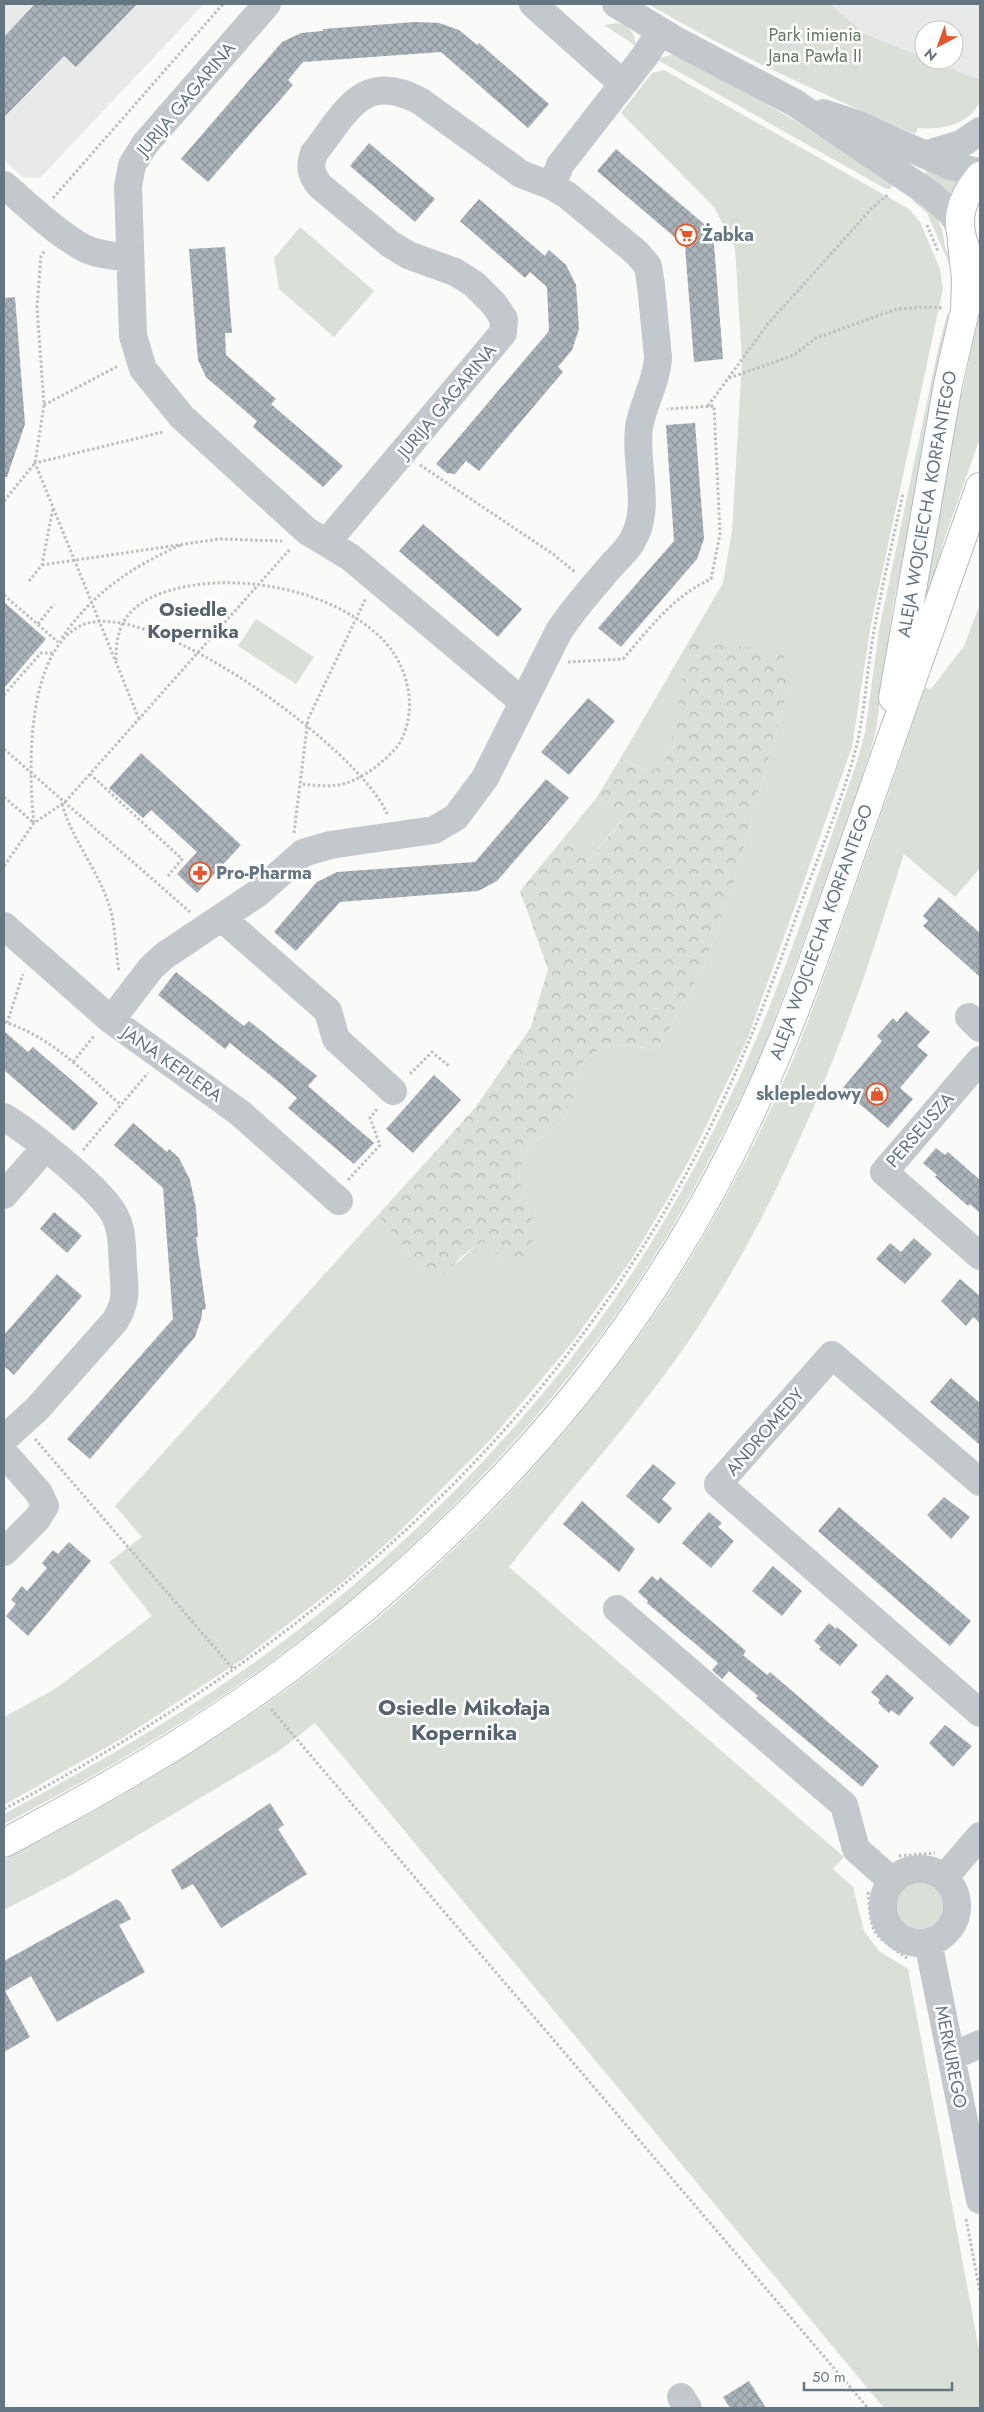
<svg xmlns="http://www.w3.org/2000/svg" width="984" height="2412" font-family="Jost,sans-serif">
<defs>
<pattern id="forest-crowns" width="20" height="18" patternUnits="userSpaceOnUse" patternTransform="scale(1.25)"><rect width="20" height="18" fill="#dadfd7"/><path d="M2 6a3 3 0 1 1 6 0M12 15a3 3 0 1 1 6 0" fill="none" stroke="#b4b9b4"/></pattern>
<pattern id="building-cross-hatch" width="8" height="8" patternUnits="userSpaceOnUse" patternTransform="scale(1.25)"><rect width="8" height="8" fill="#aab3b9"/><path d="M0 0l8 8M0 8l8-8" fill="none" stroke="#8e969c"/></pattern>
</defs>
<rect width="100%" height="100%" fill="#fafaf8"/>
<!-- built -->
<path fill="#e8e9e9" d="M4 4H204L40 178 22 177 4 160Z
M830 4H980V80L930 60H954V30H924V58L865 34Z"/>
<!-- green -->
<path fill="#dadfd7" d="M648 4H830L865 34 924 58V60H930L980 80C980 86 982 95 980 100 972 125 940 130 918 128L915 134C823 95 734 54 648 4Z
M617 23C629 25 635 34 636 46L604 25Z
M675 54 688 59 792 119 895 183 890 189H886L656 59Z
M664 70 909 209 920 222 940 269 943 289 871 624 852 747 747 1040 696 1147 667 1200 631 1260 571 1344 492 1438 396 1535 344 1581 243 1659 121 1739 4 1805V1717L55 1689 152 1616 109 1562 142 1537 115 1506 378 1215 419 1264 445 1274 482 1240 503 1259 534 1229 518 1175 528 1147 565 1119 579 1081 582 1063 602 1047 625 1045 657 1050 703 968 731 892 788 690 670 749 663 767 650 771 620 759 723 583 732 532 742 361 735 248 714 207 621 113 652 73Z
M929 167 960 178 951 194 924 176Z
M911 195 937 218 942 229 945 247 956 272 952 301 951 268 927 213 912 200Z
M300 227 374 291 334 337 279 289 274 258Z
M949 313 953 314 951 331 893 606 876 730 871 749C853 804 833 858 814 912 791 975 770 1038 740 1099 706 1169 668 1239 623 1304 526 1444 384 1585 244 1681 167 1735 86 1781 4 1824V1814C84 1771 163 1726 238 1674 379 1577 517 1440 614 1300 659 1235 698 1164 732 1093 782 988 817 875 856 765L865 733 879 630 939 345 947 315Z
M978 319 980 320V438L944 540 907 677 909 638Z
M980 604V868L955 897 904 854C887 905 872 957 853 1007 815 1112 767 1218 707 1313 650 1404 574 1483 509 1567L844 1857 833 1869 853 1887 864 1931 879 1951 908 1969 980 2355V2408H884L315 1723 279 1751 71 1875 4 1910V1860C102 1809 198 1753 289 1688 426 1588 561 1453 656 1312 702 1244 742 1171 777 1096 803 1040 823 980 843 922 871 844 898 766 925 688L931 689 964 646Z
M256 619 314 657 296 684 238 646Z
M597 797 622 820 587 862 562 840Z
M897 1906a23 23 0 1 1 46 0a23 23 0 1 1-46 0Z"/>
<!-- forest -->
<path fill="url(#forest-crowns)" d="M689 643 783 650 788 690 731 892 703 968 657 1050 625 1045 602 1047 582 1063 579 1081 565 1119 528 1147 518 1175 534 1229 529 1262 503 1259 482 1241 462 1256 445 1275 419 1264 378 1215 475 1108 531 1027 548 969 520 891 562 840 588 861 622 821 597 797 620 759 650 771 663 766 670 749Z"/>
<!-- building -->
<path fill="url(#building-cross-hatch)" d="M35 4H137L76 67 64 56 4 117V37Z
M415 22 439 23 459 30 477 45 479 43 549 104 528 128 441 52 303 62 288 80 293 85 208 182 181 159 282 42 301 33 323 31V29Z
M369 143 435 199 415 222 350 166Z
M616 149 704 224 714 244 723 359 694 362 685 246 597 171Z
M479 199 545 256 549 250 566 265 576 285 579 329 572 350 558 367 563 372 479 471 466 461 455 474 447 473 436 464 549 331 547 287 530 272 525 278 460 221Z
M225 247 232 333H225L226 355 276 399 271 404 343 466 323 487 253 427 257 421 206 377 198 360 189 249Z
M15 297 25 424 7 477H4V298Z
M695 423 704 539 697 559 621 647 598 628 674 541 666 425Z
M423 524 522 609 498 637 399 551Z
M4 602 46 639 4 688Z
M588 698 615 721 569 775 541 752Z
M141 753 241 845 197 893 177 874 197 852 151 810 143 818 109 788Z
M546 779 569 798 497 881 478 891 340 902 296 951 274 932 317 882 337 872 475 862Z
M939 897 980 933V977L923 926 928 921 923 916Z
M176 972 244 1026 249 1021 317 1076 308 1086 374 1143 354 1164 288 1108 297 1098 281 1084 230 1043 225 1049 158 995Z
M906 1011 930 1032 917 1046 928 1055 900 1088 913 1099 888 1128 842 1089 882 1041 877 1036 893 1018 897 1022Z
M4 1031 28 1052 33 1047 98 1103 74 1131 4 1070Z
M434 1075 461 1100 413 1153 386 1129Z
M133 1123 167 1152 169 1149 179 1158 190 1180 196 1208 198 1237H196L206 1309 202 1310V1316L195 1337 90 1459 67 1439 173 1319 163 1188 114 1145Z
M936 1148 945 1155 948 1152 980 1180V1213L970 1204 968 1206 935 1177 937 1175 923 1163Z
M54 1212 82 1236 67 1253 40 1229Z
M914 1238 932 1254 905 1284 876 1259 890 1243 901 1252Z
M57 1274 82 1296 14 1375 4 1366V1335Z
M960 1279 980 1296V1323L973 1317 966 1326 941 1301Z
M951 1378 980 1403V1445L930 1402Z
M653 1464 676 1483 662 1499 672 1508 659 1524 626 1496Z
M944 1497 970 1517 951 1539 927 1515Z
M582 1501 635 1549 619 1572 563 1524Z
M839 1507 971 1621 950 1646 818 1531Z
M709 1512 722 1523 718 1527 734 1541 711 1568 682 1543Z
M69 1542 91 1561 28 1636 6 1616 16 1604 11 1600 22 1586 27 1591 47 1568 42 1563 53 1550 58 1554Z
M773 1566 802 1591 782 1616 752 1591Z
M652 1576 658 1581 660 1577 746 1651 743 1655 767 1675 770 1672 879 1766 862 1787 756 1698 758 1696 729 1671 722 1679 712 1670 718 1663 647 1603 648 1601 638 1592Z
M829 1623 836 1629 837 1627 858 1645 840 1666 819 1649 821 1647 814 1641Z
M887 1674 914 1698 899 1716 891 1710 889 1713 878 1703 880 1700 871 1692Z
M945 1725 972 1746 953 1767 929 1743Z
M270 1803 284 1825 278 1829 307 1874 221 1928 193 1884 182 1890 171 1870Z
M116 1899 121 1902 131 1919 119 1925 145 1972 57 2022 31 1976 5 1991 30 2037 4 2052V1961Z
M749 2381 766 2408H730L723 2397Z"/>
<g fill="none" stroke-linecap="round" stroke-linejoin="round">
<!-- major casing -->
<g stroke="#b5babe" stroke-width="30">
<path id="major" d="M970 259C954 227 957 203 980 176
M893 698 948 384 965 310 966 280 962 243
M4 1843C117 1783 229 1718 329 1637 444 1545 556 1432 639 1309 710 1205 766 1091 809 972L980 487"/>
</g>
<!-- path -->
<path stroke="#bbbfc2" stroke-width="3" stroke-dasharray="2.5 2.5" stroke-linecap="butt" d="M53 198 223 4
M927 225 938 251
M729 378 794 355 816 338 897 309 929 307 943 308
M44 405 118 366
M708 406 767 325 873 207 889 194
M420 465 553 554 575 572
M4 501 35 463 44 405 37 307 41 256 45 250
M42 565 219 539 282 541
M29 581 42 565 53 508
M4 595 58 642
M38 624 54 604
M62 638C91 594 133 566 181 545
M116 660C116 648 117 634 123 623 133 604 155 594 175 589 241 572 335 590 384 641 399 657 406 675 409 695 411 712 407 736 395 749 382 764 358 782 338 785 326 787 312 785 300 784
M568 662 623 659C650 628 673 596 711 579L720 534 714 406 667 409
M4 695 41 653H53
M139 719 35 463 163 432
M4 749 190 912
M90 774 182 859 168 876
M4 797 34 823C28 771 26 654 80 626 147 592 362 751 387 814
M62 804C72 839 95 866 107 899 116 922 115 947 119 972
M294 833 308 719 366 598
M4 866 34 823 65 802 291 548
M4 1022C51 1036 86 1074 121 1105
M7 1023 23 974
M73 1062 94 1036
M410 1074 432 1052 449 1066
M83 1150 148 1073
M348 1180 380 1145 370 1118 378 1108
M35 1439 234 1670
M271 1709 868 2408
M4 1809C277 1665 512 1473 669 1204 723 1112 762 1014 797 914 817 859 841 804 856 748 864 716 866 682 871 649 879 597 892 545 903 493
M899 1856 935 1853
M868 1892C872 1936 870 1932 907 1958
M966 2219 980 2292"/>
<!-- minor -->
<path stroke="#c3c8cc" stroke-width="28" d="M267 4 145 144 132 165 128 186 133 336 143 369 182 417 307 531 350 557 523 702
M533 4 623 84
M616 4 677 41 795 103 930 194 952 214 959 225
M823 113 857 124 950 166 980 172
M925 155 961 144 980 131
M4 185C29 206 55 232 84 248 98 255 115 256 130 258
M552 186 560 165 644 57 661 31
M222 918 328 1011 336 1039 393 1091
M4 926 111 1020 240 1113 339 1201
M969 1017 980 1028
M111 1020 151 968 164 956 258 893 303 853 330 845 434 830 456 817 485 778 559 631C574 608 593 587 611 566 618 558 626 551 631 543 653 509 634 465 639 427 643 403 657 382 658 357L651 285 648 266 637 253 567 195 552 186 521 174 420 101C362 70 346 113 314 153 309 167 311 175 320 186L390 244 408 255 455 272 474 284 494 304 504 319 503 333 327 542
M980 1060 884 1172 980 1256
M4 1117C29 1132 106 1193 116 1218 123 1233 122 1251 123 1267 125 1290 127 1302 115 1321L37 1409 4 1439
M4 1195 45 1148
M4 1453 39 1493 45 1506 37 1519 4 1552
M980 1482 832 1355 718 1484 980 1713
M617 1609 844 1805 856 1849 892 1881
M883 1906a37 37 0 1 1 74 0a37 37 0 1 1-74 0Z
M944 1878 980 1836
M928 1942 980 2200
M951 2057 980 2044
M681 2397 688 2408"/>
<!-- major -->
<use href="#major" stroke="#fff" stroke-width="28"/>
</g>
<!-- icons -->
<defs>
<g id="supermarket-ring" transform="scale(1.125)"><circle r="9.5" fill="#fff" stroke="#e4572e" stroke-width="1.5"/><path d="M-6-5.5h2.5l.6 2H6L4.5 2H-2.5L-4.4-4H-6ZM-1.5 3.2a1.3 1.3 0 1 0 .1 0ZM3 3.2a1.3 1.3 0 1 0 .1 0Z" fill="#e4572e"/></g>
<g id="pharmacy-ring" transform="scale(1.125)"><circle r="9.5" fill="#fff" stroke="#e4572e" stroke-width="1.5"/><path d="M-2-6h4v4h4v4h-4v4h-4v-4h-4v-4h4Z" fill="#e4572e"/></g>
<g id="shop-ring" transform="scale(1.125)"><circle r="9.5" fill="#fff" stroke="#e4572e" stroke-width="1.5"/><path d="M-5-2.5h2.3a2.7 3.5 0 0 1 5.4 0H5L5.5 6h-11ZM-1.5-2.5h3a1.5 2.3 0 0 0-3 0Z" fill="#e4572e"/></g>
</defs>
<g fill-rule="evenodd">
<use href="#supermarket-ring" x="686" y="235"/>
<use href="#pharmacy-ring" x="200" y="873"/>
<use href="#shop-ring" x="877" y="1094"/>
</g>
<g text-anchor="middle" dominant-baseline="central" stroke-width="5" stroke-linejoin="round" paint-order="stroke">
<!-- park labels -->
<g font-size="18" fill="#687a64" stroke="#fff">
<text x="815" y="35">Park imienia<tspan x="815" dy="21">Jana Pawła II</tspan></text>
</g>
<!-- street labels -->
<g font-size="18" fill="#657683" stroke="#fff">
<text transform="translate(186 99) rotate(-50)">JURIJA GAGARINA</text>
<text transform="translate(447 401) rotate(-50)">JURIJA GAGARINA</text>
<text transform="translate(927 504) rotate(-80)">ALEJA WOJCIECHA KORFANTEGO</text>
<text transform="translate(821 932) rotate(-70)">ALEJA WOJCIECHA KORFANTEGO</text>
<text transform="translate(172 1064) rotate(35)">JANA KEPLERA</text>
<text transform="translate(920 1130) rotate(-49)">PERSEUSZA</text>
<text transform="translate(765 1432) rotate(-49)">ANDROMEDY</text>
<text transform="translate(951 2057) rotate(79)">MERKUREGO</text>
</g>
<!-- poi labels -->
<g font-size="18" font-weight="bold" fill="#657683" stroke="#fff" text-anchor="start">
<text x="702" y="235">Żabka</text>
<text x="216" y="873">Pro-Pharma</text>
<text x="861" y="1094" text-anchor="end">sklepledowy</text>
</g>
<!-- neighbourhood labels -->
<g font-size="19" font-weight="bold" fill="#57646e" stroke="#fff">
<text x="193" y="609">Osiedle<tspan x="193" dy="22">Kopernika</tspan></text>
</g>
<!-- district labels -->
<g font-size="22" font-weight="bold" fill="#57646e" stroke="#fff">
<text x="464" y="1707">Osiedle Mikołaja<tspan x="464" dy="25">Kopernika</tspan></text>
</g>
</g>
<!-- border -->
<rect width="984" height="2412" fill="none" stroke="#657683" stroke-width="10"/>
<!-- north arrow -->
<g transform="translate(939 45) rotate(221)"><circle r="24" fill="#ffffff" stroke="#c1c8cd"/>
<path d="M0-4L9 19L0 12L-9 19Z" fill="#e4572e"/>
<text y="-8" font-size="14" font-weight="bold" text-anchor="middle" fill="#657683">N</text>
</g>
<!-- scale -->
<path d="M804 2382v8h148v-8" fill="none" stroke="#657683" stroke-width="2.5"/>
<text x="812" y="2382" font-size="15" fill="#657683" stroke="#ffffff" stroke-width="4" paint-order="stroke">50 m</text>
</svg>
